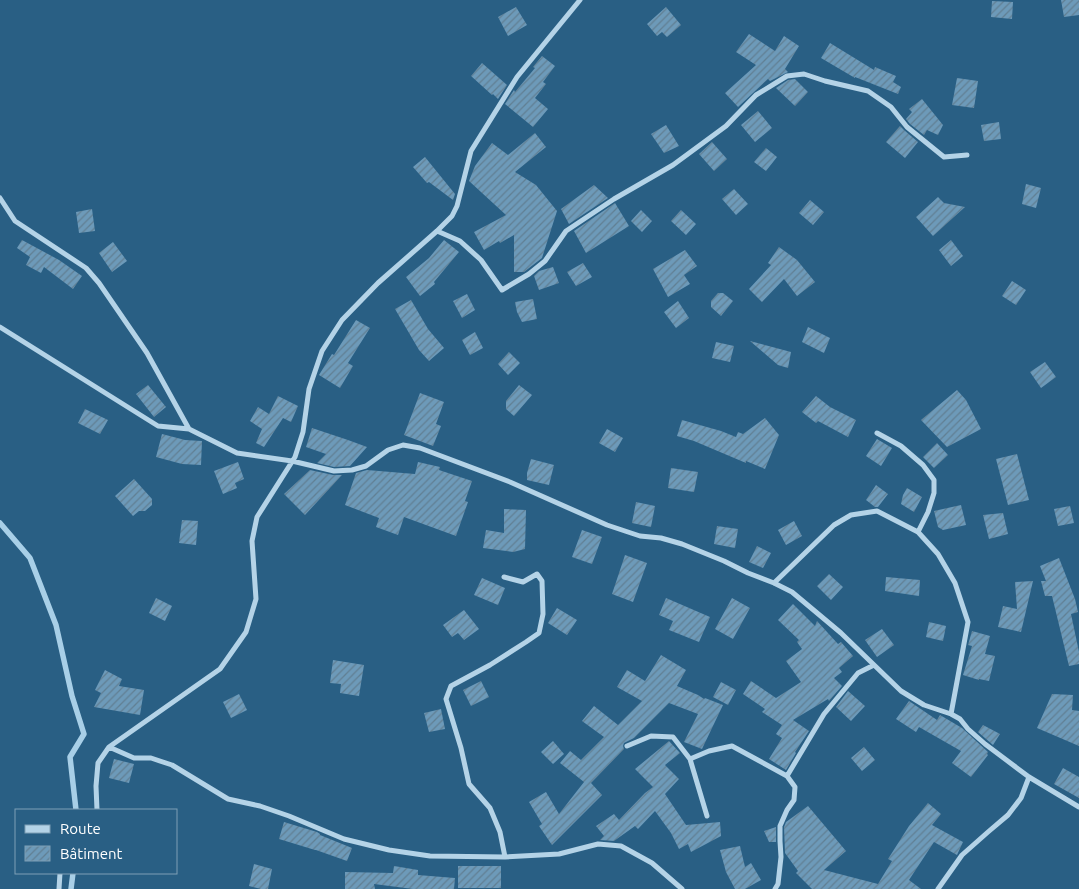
<svg xmlns="http://www.w3.org/2000/svg" width="1079" height="889" font-family="Ubuntu,sans-serif">
<defs>
<pattern id="building-hatch" width="6" height="6" patternUnits="userSpaceOnUse" patternTransform="scale(1.25)"><rect width="6" height="6" fill="#6d9ab9"/><path d="M-1 1l2-2M0 6l6-6M5 7l2-2" fill="none" stroke="#617f93"/></pattern>
</defs>
<rect width="100%" height="100%" fill="#295f84"/>
<g fill="none" stroke-linecap="round" stroke-linejoin="round">
<!-- stream -->
<path stroke="#a8cfe7" stroke-width="5.5" d="M0 523 30 558 56 625 72 696 84 734 70 757 76 810
M71 889 73 873"/>
</g>
<!-- building -->
<path fill="url(#building-hatch)" d="M1061 0H1079V15L1064 17Z
M992 1 1013 2 1012 19 991 17Z
M516 7 527 25 508 36 498 17Z
M666 7 681 25 667 37 662 32 657 36 647 24Z
M749 34 775 51 784 36 799 46 785 69 788 72 770 81 768 79 738 107 725 93 756 65 736 52Z
M830 43 874 70 875 67 896 76 893 82 901 87 898 94 855 77V78L821 58Z
M542 56 555 66 543 82 546 84 535 98 548 109 533 127 505 104 514 90 515 92 535 68 533 67Z
M482 63 507 85 498 99 493 94 492 95 471 76Z
M957 78 978 81 974 108 952 105Z
M795 79 808 92 795 106 776 88 788 80Z
M922 99 943 125 938 135 927 130 924 135 910 124 906 119 912 112 909 109Z
M758 111 772 128 755 142 741 125Z
M999 122 1001 139 984 141 981 125Z
M666 125 679 146 664 153 651 134Z
M900 126 904 130 918 142 905 158 886 142Z
M535 133 546 147 515 172 536 185 557 211 542 258 524 272H514V235L500 243 499 241 484 250 474 232 506 215 469 181 475 166 492 143 508 155Z
M712 142 727 159 714 171 699 154Z
M766 148 777 157 766 171 754 162Z
M425 157 455 194 453 200 429 182 427 183 413 167Z
M1026 184 1041 188 1036 208 1022 204Z
M594 185 608 198 569 224 561 209Z
M734 189 748 204 736 215 722 199Z
M938 197 944 203 965 207 933 236 916 217Z
M810 200 824 212 813 225 799 213Z
M615 203 629 226 586 253 574 231Z
M92 209 95 231 79 233 76 212Z
M641 210 652 221 642 232 631 221Z
M681 210 696 224 686 235 671 221Z
M22 240 59 260 82 276 73 289 44 267 41 273 26 265 30 257 17 248Z
M444 240 459 252 434 282 435 284 420 296 406 277 429 258Z
M951 240 963 256 951 266 939 250Z
M113 242 127 261 112 272 99 253Z
M779 247 797 260 815 282 797 296 784 279 762 302 749 289 771 265 768 263Z
M685 250 697 266 684 275 690 284 668 297 653 269Z
M583 263 592 277 576 286 567 272Z
M553 267 559 283 539 290 534 276 539 271Z
M1012 281 1026 290 1016 305 1002 296Z
M718 293H723L733 301 721 316 711 307V301Z
M467 294 475 310 462 318 453 301Z
M533 299 537 319 522 322 517 312 515 302Z
M411 300 428 329 444 348 429 361 419 350 395 309Z
M678 301 689 318 676 328 664 312Z
M356 320 370 328 348 363 353 366 340 388 319 375 332 354 334 355Z
M808 327 830 338 824 353 802 342Z
M475 332 483 348 470 355 462 340Z
M750 341 791 352 788 368 778 365Z
M716 342 734 346 730 362 712 358Z
M509 352 520 363 508 375 498 364Z
M1045 362 1056 377 1041 388 1030 372Z
M148 385 166 407 154 417 136 394Z
M519 385 532 395 514 416 506 409V401Z
M957 390 966 400 981 429 947 447 921 420Z
M420 393 444 402 436 424 441 426 433 446 404 435Z
M278 396 298 406 291 422 283 418 264 447 256 443 262 429 250 421 258 407 269 414Z
M816 396 830 407 856 420 848 437 818 421 816 423 802 412Z
M85 409 108 420 100 434 78 423Z
M765 418 779 435 765 469 746 461V463L694 441 677 436 682 420 721 431 736 437 738 432 743 434Z
M312 428 348 440 367 447 350 466 334 467 317 463 326 454 306 447Z
M607 429 623 438 615 452 599 443Z
M162 434 185 440 202 441 201 465 182 464 156 457Z
M877 439 892 448 881 466 866 456Z
M937 443 948 455 934 468 923 457Z
M1017 454 1029 500 1008 505 996 459Z
M531 459 554 465 549 485 527 480V473Z
M238 462 244 479 235 483 237 488 223 494 214 471Z
M418 462 440 467 439 470 472 481 465 501 468 502 456 536 404 517 398 535 376 527 379 518 345 505 356 473 367 470 415 474Z
M671 468 698 472 694 492 668 488Z
M310 470 333 475H342L305 515 284 494Z
M134 479 152 499V505L145 511H139L133 516 115 496Z
M876 485 888 494 878 507H875L866 500Z
M907 488 922 497 914 512 901 504 903 495Z
M636 502 655 506 651 527 632 523Z
M961 505 966 525 943 530 938 527 934 511Z
M1070 506 1074 523 1058 526 1054 509Z
M504 509 526 510 525 549 513 552 483 548 486 530 504 533Z
M1003 513 1008 534 989 539 983 515Z
M182 520 198 521 196 545 179 543Z
M794 521 802 536 786 545 778 530Z
M717 526 738 529 735 548 714 544Z
M582 530 602 537 592 564 572 557Z
M757 546 771 553 763 568 749 562Z
M625 555 647 563 633 602 612 594Z
M1059 558 1075 599 1078 612 1071 614 1079 652V664L1069 666 1052 596H1045L1041 581H1046L1040 566Z
M829 574 843 587 831 600 817 586Z
M886 577 920 580 919 596 885 591Z
M482 578 505 588 498 605 474 595Z
M1033 581 1021 632 998 627 1003 606 1017 609 1015 582Z
M156 598 172 606 165 621 149 613Z
M666 598 710 617 699 642 669 630 673 621 659 615Z
M732 598 750 608 733 639 715 629Z
M793 604 815 626 817 621 838 644 841 642 853 656 839 668 842 672 834 678 842 686 829 701 828 699 793 720 809 731 795 752 796 753 786 770 769 759 782 738 776 734 782 725 762 712 765 709 743 694 751 681 776 698 801 682 786 661 802 649 797 642 799 640 778 620Z
M557 608 577 620 567 635 548 623Z
M464 610 479 629 464 640 458 633 452 637 443 625Z
M929 622 946 626 943 641 926 637Z
M882 629 894 645 877 657 865 640Z
M972 631 990 636 985 654 995 656 989 681 979 679V680L963 675 972 646 968 645Z
M661 655 686 670 677 686 698 695 704 699 705 698 723 705 702 749 684 742 698 714 669 703 634 738 624 743 623 746 624 749 591 783 602 795 552 845 539 826 542 824 529 802 546 792 559 814 584 782 560 763 570 751 581 760 604 737 582 721 594 706 618 725 642 701 617 687 627 670 645 681Z
M333 660 364 665 359 696 340 693 341 684 330 683Z
M105 670 122 679 119 686 144 690 140 715 94 707 101 693 95 690Z
M481 681 489 697 471 706 463 690Z
M721 682 736 690 728 705 713 697Z
M848 691 865 706 851 721 836 707Z
M239 694 247 710 231 718 223 702Z
M1052 694 1073 695 1072 710 1079 711V746L1037 728Z
M909 701 937 720 940 715 962 728 988 752 987 754 988 755 971 777 952 763 961 751 919 727 916 732 896 719Z
M441 709 445 729 429 732 424 713Z
M983 725 1000 734 993 745 978 732Z
M553 741 564 754 553 764 541 752Z
M669 741 680 753 665 765 679 779 665 794 686 825 720 822 721 836 691 852 688 844 679 849 671 833 655 811 638 829 635 826 614 841 600 840 604 836 596 826 614 814 619 820 645 793 653 787 635 769Z
M864 747 875 760 862 771 851 758Z
M114 759 134 764 129 783 109 778Z
M1063 768 1079 777V798L1054 784Z
M928 803 941 814 932 825 963 842 957 855 934 842 909 880 921 889H812L796 873 798 871 785 853 784 827 786 822 808 806 846 851 824 870 878 884 892 861 888 859 909 826Z
M284 822 317 832 320 834V835L352 848 347 861 316 850H315L279 839Z
M776 827V842H769L764 831Z
M740 846 745 867 751 863 761 880 745 889H735L726 872 720 850Z
M254 864 272 869 268 889H261L249 886Z
M394 866 418 870V875L455 878 454 889H413L374 884 375 889H345V872L393 873Z
M458 866H501V888H458Z"/>
<g fill="none" stroke-linecap="round" stroke-linejoin="round">
<!-- street -->
<path stroke="#b4d3e7" stroke-width="5" d="M0 198 15 221 86 268 99 283 147 353 189 429 237 453 292 461 334 471 352 470 366 466 388 450 403 445 420 448 510 482 607 525 640 536 661 538 682 544 724 561 748 573 774 583 792 592 841 633 901 691 924 705 951 714 960 719 968 729 985 744 1029 777 1079 807
M437 231 460 241 481 260 502 290 529 274 545 261 566 231 614 199 673 165 726 126 756 95 787 76 804 74 825 81 868 91 891 107 907 127 944 157 967 155
M0 327 158 426 189 429
M877 433 901 446 923 465 934 480V493L928 512 918 532
M504 577 523 582 537 574 542 581 543 614 539 633 526 642 490 665 451 686 446 699 461 748 469 784 490 808 500 832 505 857
M774 583 834 525 851 515 877 511 918 532 938 554 955 583 968 622 951 714
M627 746 651 736 673 737 690 759 709 751 732 746 787 776
M109 747 134 758H151L172 765 228 799 260 806 289 816 344 839 389 850 430 856 505 857 559 854 598 844 621 846 652 863 682 889
M690 759 707 816
M97 810 96 786 98 763 109 747 220 669 246 632 256 599 252 541 257 517 295 457 303 432 309 389 322 351 342 320 378 283 437 231 452 216 457 206 471 151 517 77 580 0
M59 889 60 873
M775 889 778 884 781 857 780 841V826L787 810 794 800 795 787 787 776 824 714 858 673 874 665
M938 889 962 855 988 832 1008 815 1021 798 1029 777"/>
</g>
<!-- legend -->
<rect x="15" y="809" width="162" height="65" fill="#295f84" stroke="#7f9fb5"/>
<rect x="25" y="825" width="25" height="8" fill="#b4d3e7" stroke="#7f9fb5"/>
<text x="60" y="834" font-size="15" fill="#ffffff">Route</text>
<rect x="25" y="846" width="25" height="15" fill="url(#building-hatch)" stroke="#7f9fb5"/>
<text x="60" y="859" font-size="15" fill="#ffffff">Bâtiment</text>
</svg>
